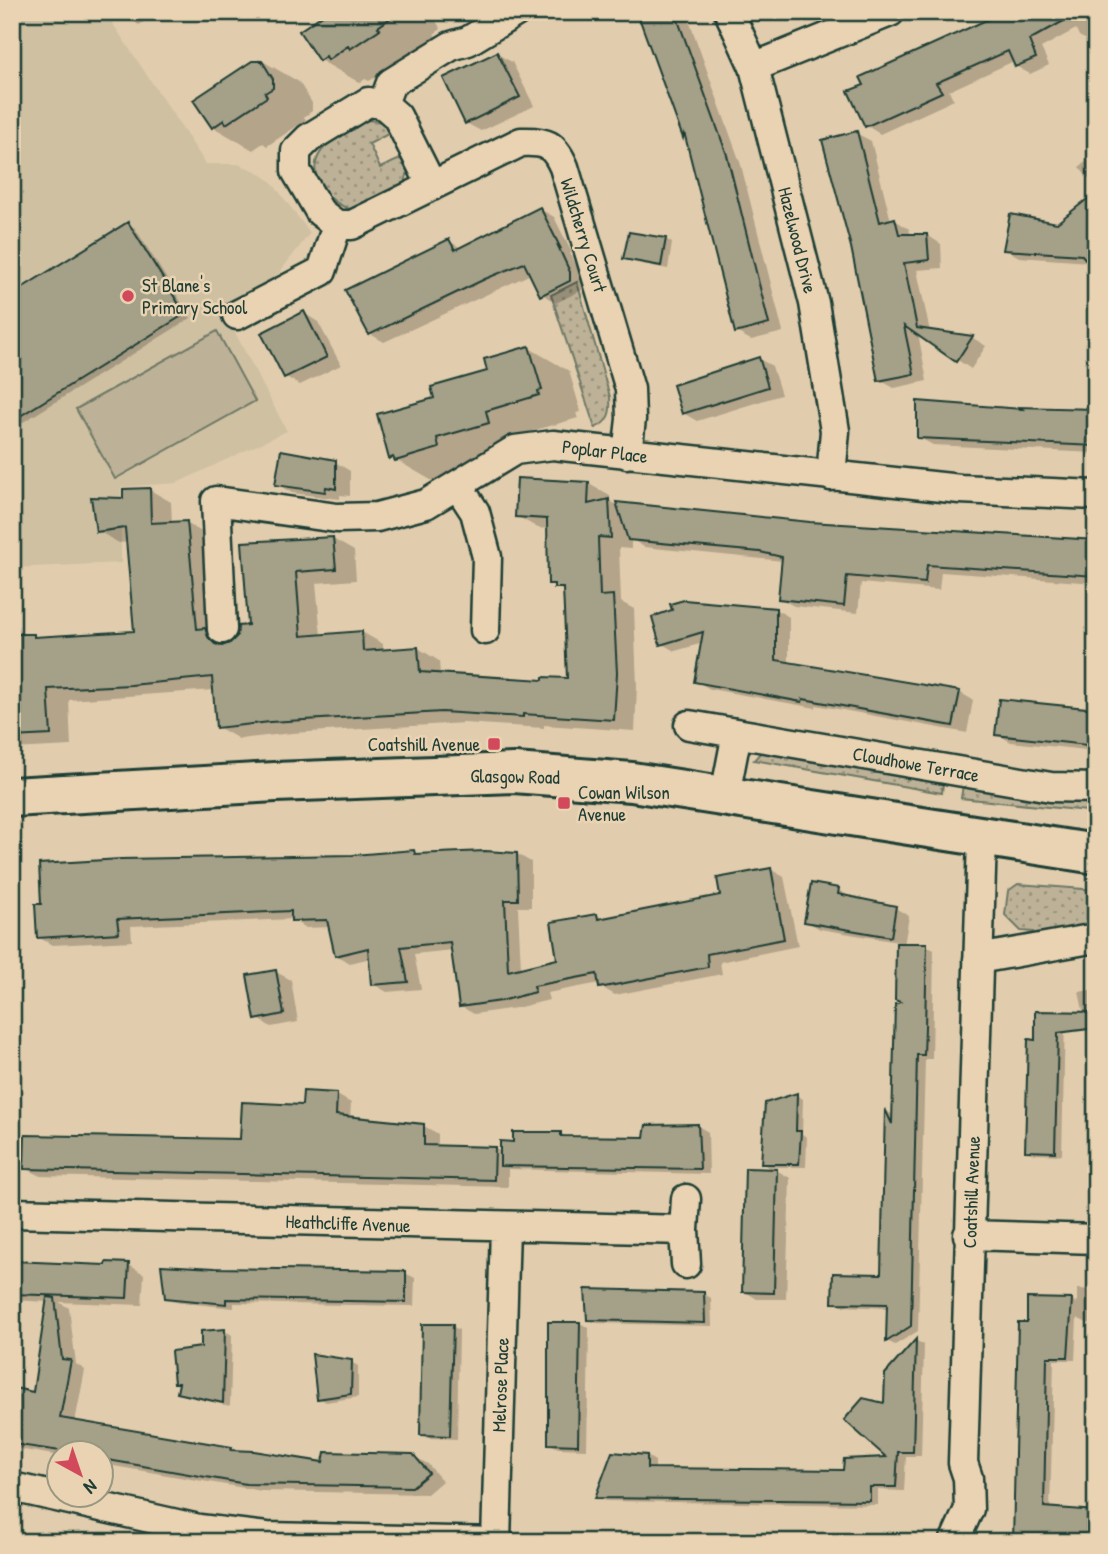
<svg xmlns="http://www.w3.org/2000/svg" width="1108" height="1554" font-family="'Patrick Hand',sans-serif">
<defs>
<pattern id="grass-dots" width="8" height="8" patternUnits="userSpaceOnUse" patternTransform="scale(1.75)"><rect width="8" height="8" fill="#bdb297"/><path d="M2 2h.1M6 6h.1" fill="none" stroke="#99927c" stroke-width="1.8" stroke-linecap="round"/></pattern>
</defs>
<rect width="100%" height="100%" fill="#e1cdad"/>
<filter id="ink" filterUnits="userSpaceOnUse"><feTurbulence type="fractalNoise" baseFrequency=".0143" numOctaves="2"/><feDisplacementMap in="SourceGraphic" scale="14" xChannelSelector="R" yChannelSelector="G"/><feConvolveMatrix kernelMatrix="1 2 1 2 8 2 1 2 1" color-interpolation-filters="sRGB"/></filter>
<g filter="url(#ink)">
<!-- built -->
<path fill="#cfc0a2" d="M12 12H105L206 164H238L256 171 271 181 310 233 279 273 265 285 222 308 287 431 177 483 121 487V563L12 568V170L20 164 12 152Z"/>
<!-- grass -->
<path fill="url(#grass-dots)" stroke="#6e7866" stroke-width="2" d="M368 120 383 122 392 132 369 144 380 168 405 157C408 169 409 175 403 185L353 210C326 203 301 171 325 147 336 137 354 127 368 120Z
M577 282 610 397C611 411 610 422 595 428L551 295Z
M769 751 943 782 942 793 754 760 761 752Z
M963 785 1096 802V812L961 798Z
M1018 884 1096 890V927L1035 938 1033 932 1021 931 1005 915 1008 891Z"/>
<!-- park -->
<path fill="#bdb297" stroke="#6e7866" stroke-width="2" d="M217 331 255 401 115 479 76 409Z"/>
<!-- shadow -->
<path fill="#0003" d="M120 12H159L139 25Z
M331 12H430L441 29 434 34 436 36 416 50 418 53 369 81 365 79 360 83 320 60Z
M640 12H686L741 165 783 332 751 340 736 332 688 139 684 137Z
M1010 12H1096V45L1079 36 1076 29 1041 48 1049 65 1030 74 1016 66 1014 61 949 91 954 100 880 134 867 126Z
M497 54 512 62 534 106 481 131 466 123Z
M259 59 299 82 312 103V111L304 117 306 120 267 146 263 143 253 150 213 127 195 100Z
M856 133 871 141 891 221 895 220 909 229 911 236 927 235 941 244 942 268 917 270 930 332 973 338 986 346 971 369 918 333 927 381 894 388 880 380Z
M1096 154V188L1079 167Z
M540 209 554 217 572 253H570L584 281V289L556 303 542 294 531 274 384 342 370 334 449 241 461 248Z
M128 224 135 228 191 318 12 429V296Z
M1057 224 1089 262 1019 257 1005 249Z
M666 239 672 243 668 269 632 262 625 258Z
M304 313 318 322 341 365 300 385 286 377Z
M529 348 569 371 581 412 576 413 578 418 525 433 528 445 436 483 391 457 437 399 489 372Z
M759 359 772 366 781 395 697 421 683 413Z
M1093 363H1096V453L933 445 918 437 1028 412 1089 410Z
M335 462 350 471V496L340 495V499L292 493 277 484Z
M589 484 610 496V501L620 507 810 524 1096 542V583L941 572 939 590 861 583 858 613 794 606 779 598 783 561 644 547 631 539V549L619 548 621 602 634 609 637 686 635 731 544 725V728L464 723 292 733 239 739 218 727 214 690 69 700 71 746 12 749V660L33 635 38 638 136 633 128 542 119 543 98 531 125 499 150 490 171 502 172 524 186 523 207 535 217 637 226 642 227 646 249 626 244 544 333 539 354 551 356 580 316 583 321 636 362 632 383 644V651L418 648 439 661 440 675 545 682 569 680 565 592 550 583 549 529 538 528 517 516Z
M775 609 789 617V664L959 692 973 700 967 733 816 705V708L710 689 696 681 703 643 675 651 662 644Z
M1096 711V751L1011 742 997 734Z
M414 852 420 856 517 854 531 862V907H518L521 969 559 960 597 915 604 920 722 896 770 869 784 877 798 946 720 962 722 974 615 995 601 987 600 983 547 993 549 1000 516 1008 474 1014 460 1006 453 950 414 954 421 989 387 992 373 984 371 958 350 963 336 955 330 927 306 928 293 919 131 926 132 941 52 945 38 937 353 857Z
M838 890 851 897 895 908 909 916 904 945H926L934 950 932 1059H925L918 1331 895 1345 887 1341 888 1308 842 1306 834 1302 883 1275 887 1111 894 1116 903 1002 897 999 898 942 820 929 806 921Z
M276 972 291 980 298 1022 271 1027 257 1018Z
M1096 989V1026L1085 1019 1079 992Z
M1065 1017 1062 1155 1034 1154 1027 1150 1037 1041Z
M337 1095 351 1103 350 1118 424 1126 438 1134V1147L494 1148 501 1152 515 1144V1133L562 1134 569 1138 646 1139 698 1126 708 1132 709 1174 508 1169V1187L40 1176 26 1168 242 1140 304 1107Z
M797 1095 803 1099 802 1134 807 1137 806 1167H771L790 1178 786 1299H757L744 1291 775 1171 763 1164Z
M1089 1162H1096V1195L1087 1190Z
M12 1262 107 1267V1264L129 1265 144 1274 142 1305 59 1302 69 1308 76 1364 85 1370 75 1422 231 1449 237 1452 325 1464 413 1456 428 1464 442 1481 427 1494 262 1491 102 1464V1452H60V1456L12 1448V1410L35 1394 48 1302 12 1300Z
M215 1270 405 1273 415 1278 414 1306 234 1303V1308L175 1302 166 1297Z
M1077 1289 1096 1290V1324L1087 1323 1077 1318 1075 1360H1054L1050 1509 1015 1542 1028 1323 1072 1300 1077 1303Z
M704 1294 711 1298 712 1326 596 1323 589 1319Z
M580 1323 589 1328 587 1449 558 1448 549 1443 550 1324Z
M452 1326 459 1330 457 1439 428 1438 422 1434Z
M225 1331 232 1335 230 1406 185 1396 179 1392 181 1384 176 1381 203 1349Z
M917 1341 924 1345 921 1456H906L904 1491 878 1490V1505L605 1501 597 1497 647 1456 655 1461V1470L844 1472 891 1458 886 1405 887 1375Z
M351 1362 358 1366V1397L326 1402 319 1398Z"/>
<!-- building -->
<path fill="#a5a088" stroke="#1f3d34" stroke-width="2" d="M327 12H399L378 27 380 29 350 49 348 46 328 60 326 56 319 61 299 31Z
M637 12H675L727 155 769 324 735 333 684 132 683 138Z
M1004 12H1080L1029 40 1036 58 1015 67 1008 51 936 83 942 92 865 127 848 91 864 85 860 77Z
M497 52 520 97 465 124 443 78Z
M252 61H262L273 79V88L265 93 267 97 226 124 224 120 212 128 193 100Z
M857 131 880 222 895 218 899 234H927L929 260 904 263 917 328 973 336 956 362 904 326 914 374 878 381 851 247 822 140Z
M1096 192V272L1082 255 1003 250 1010 214 1057 223Z
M540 207 560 247 558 246 570 272V281L540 296 524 263 485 279 369 335 345 290 449 239 455 250Z
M128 222 185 314 12 421V294Z
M629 232 666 238 661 266 623 259Z
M304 311 327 357 284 378 261 333Z
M529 346 542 390 538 391 539 395 486 411 489 423 437 438 439 448 395 461 393 457 389 459 377 414 434 398 431 387 487 371 484 359Z
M759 357 768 387 682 414 673 385Z
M917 401 1022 409 1019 407 1096 409V446L917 438Z
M281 450 336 460V489L326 487 325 492 275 485Z
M517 478 589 482 588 504 609 499 611 538 598 537 600 596 613 595 617 673 614 720 523 714V717L442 712 270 722 216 728 212 677 131 685 48 689 51 735 12 737V634H34V637L134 631 125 528 96 532 91 497 123 498V489L150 488 151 523 187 521 197 629 205 628 208 637 215 644 222 646 230 643 237 636 238 626 248 625 242 542 333 537 336 569 296 572 301 636 362 631 363 651 418 647 420 672 543 680V677L567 678 563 588H554V584H548L547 519 515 517Z
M616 502 810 522 1096 540V576L927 565 925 583 847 576 844 606 778 599 782 557 760 552 628 540Z
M684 600 776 608V660L960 691 953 726 803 699 802 702 694 682 703 632 660 645 652 617 672 610 670 604Z
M999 699 1096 709V746L995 735Z
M414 850 415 854 485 851 517 853 518 900H505L508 971 557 959 551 922 597 914 598 919 720 895 717 878 771 868 784 939 707 954 708 967 599 988 597 974 534 986 535 992 501 1001 459 1007 450 942 401 947 408 982 371 985 368 948 335 956 327 920 291 921V911L117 919 119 933 37 938 35 904H41L39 864 121 859 353 855Z
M811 883 839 888 838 894 896 906 891 937 804 922Z
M896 943H927L925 1027 924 1055H917L911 1326 886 1342 887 1304 832 1303 833 1273 881 1274 885 1109 892 1124 895 1004 900 1002 895 1000Z
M276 970 284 1014 255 1020 247 975Z
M1035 1011 1096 1012V1028L1058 1033 1055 1152 1025 1151 1028 1039 1035 1040Z
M303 1091 337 1093 336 1115 424 1124V1145L495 1147 494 1180 24 1169 25 1135 240 1139 242 1102 302 1105Z
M797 1093 796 1131H801L799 1164H761L765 1103Z
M698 1124 700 1169 500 1166V1141L513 1142V1132H561V1136L644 1137 646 1125Z
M745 1168 777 1169 774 1293 742 1292Z
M12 1261 105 1265 106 1262 129 1263 127 1298 12 1294Z
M161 1265 215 1268 406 1271V1302L226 1299V1304L165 1298Z
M585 1289 704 1292 705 1323 587 1320Z
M47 1297 55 1298 62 1359 71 1360 60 1418 232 1447 231 1450 254 1451 323 1462 325 1452 413 1454 429 1473 412 1487 246 1484 102 1459V1452H67L12 1444V1402L15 1388 33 1392Z
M1027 1298 1072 1299 1068 1357H1047L1044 1507 1096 1511V1542H1013L1018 1322H1027Z
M548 1322H580L578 1445 548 1444Z
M422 1324H453L450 1436 420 1435Z
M225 1329 223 1403 177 1393 179 1383H174L171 1351 201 1347V1331Z
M916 1339 913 1452H898L896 1487H870V1501L595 1498 612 1452 647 1455V1468L843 1470 844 1459 886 1457 844 1420 863 1398 884 1403 885 1374Z
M312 1354 352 1360 351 1394 317 1399Z"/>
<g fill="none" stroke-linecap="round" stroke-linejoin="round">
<!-- minor casing -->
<g stroke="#1f3d34" stroke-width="33">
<path id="minor" d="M729 12 754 67 814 303 835 431 831 476
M754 67 890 12
M383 104 391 83 451 46 468 41 516 12
M432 186 397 116 383 104 368 102 309 138 296 151V171L320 212 337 225H352L521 142C546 141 554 144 564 167L630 389 631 419 627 454
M237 315 322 271 337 225
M458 486 475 512 487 557 485 630
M222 629 216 501 337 518 377 517 426 504 515 450 553 445 960 489 1096 495
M689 725 1051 787 1096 788
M725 795 737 733
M978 959 1096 938
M12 1213 684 1230
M968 1235 1096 1239
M686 1264 684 1230 686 1199
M12 1487 199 1529 267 1537 500 1542
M496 1542 505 1227
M954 1542 969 1509 968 1478 963 1463 982 838"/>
</g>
<!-- primary casing -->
<g stroke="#1f3d34" stroke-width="44">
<path id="primary" d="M12 797 275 782 514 773 632 782 1096 854"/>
</g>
<!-- minor -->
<use href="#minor" stroke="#e9d3b2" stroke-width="28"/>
<!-- primary -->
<use href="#primary" stroke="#e9d3b2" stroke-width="38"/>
</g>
</g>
<!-- markers -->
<g fill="#d1495b" stroke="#e9d3b2" stroke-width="2.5">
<circle cx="128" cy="296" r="7"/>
<rect x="487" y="737" width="14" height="14" rx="3.5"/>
<rect x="557" y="796" width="14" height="14" rx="3.5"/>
</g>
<g text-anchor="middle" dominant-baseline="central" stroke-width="5" stroke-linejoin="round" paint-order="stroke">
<!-- street labels -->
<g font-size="19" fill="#1f3d34" stroke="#e9d3b2">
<text transform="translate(584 235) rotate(73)">Wildcherry Court</text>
<text transform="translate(798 240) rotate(76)">Hazelwood Drive</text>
<text transform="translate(605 451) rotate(7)">Poplar Place</text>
<text transform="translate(916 764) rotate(10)">Cloudhowe Terrace</text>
<text transform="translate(515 776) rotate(1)">Glasgow Road</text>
<text transform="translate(971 1192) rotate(-88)">Coatshill Avenue</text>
<text transform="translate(348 1223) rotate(2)">Heathcliffe Avenue</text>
<text transform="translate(500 1385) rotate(-88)">Melrose Place</text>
</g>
<!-- poi labels -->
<g font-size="19" fill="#1f3d34" stroke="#e9d3b2" text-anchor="start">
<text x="142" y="285">St Blane's<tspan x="142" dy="22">Primary School</tspan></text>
<text x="480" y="744" text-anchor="end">Coatshill Avenue</text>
<text x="578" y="792">Cowan Wilson<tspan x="578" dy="22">Avenue</tspan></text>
</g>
</g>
<!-- margin -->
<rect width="1108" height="1554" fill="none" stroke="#e9d3b2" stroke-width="42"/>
<rect x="21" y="21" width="1066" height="1512" fill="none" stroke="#1f3d34" stroke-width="2.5" filter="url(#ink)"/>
<!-- north arrow -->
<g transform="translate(80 1474) rotate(140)"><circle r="33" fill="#e9d3b2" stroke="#989780" stroke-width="2"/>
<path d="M0-5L12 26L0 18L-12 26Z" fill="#d1495b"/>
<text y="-10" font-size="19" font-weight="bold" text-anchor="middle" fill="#1f3d34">N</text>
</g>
</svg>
